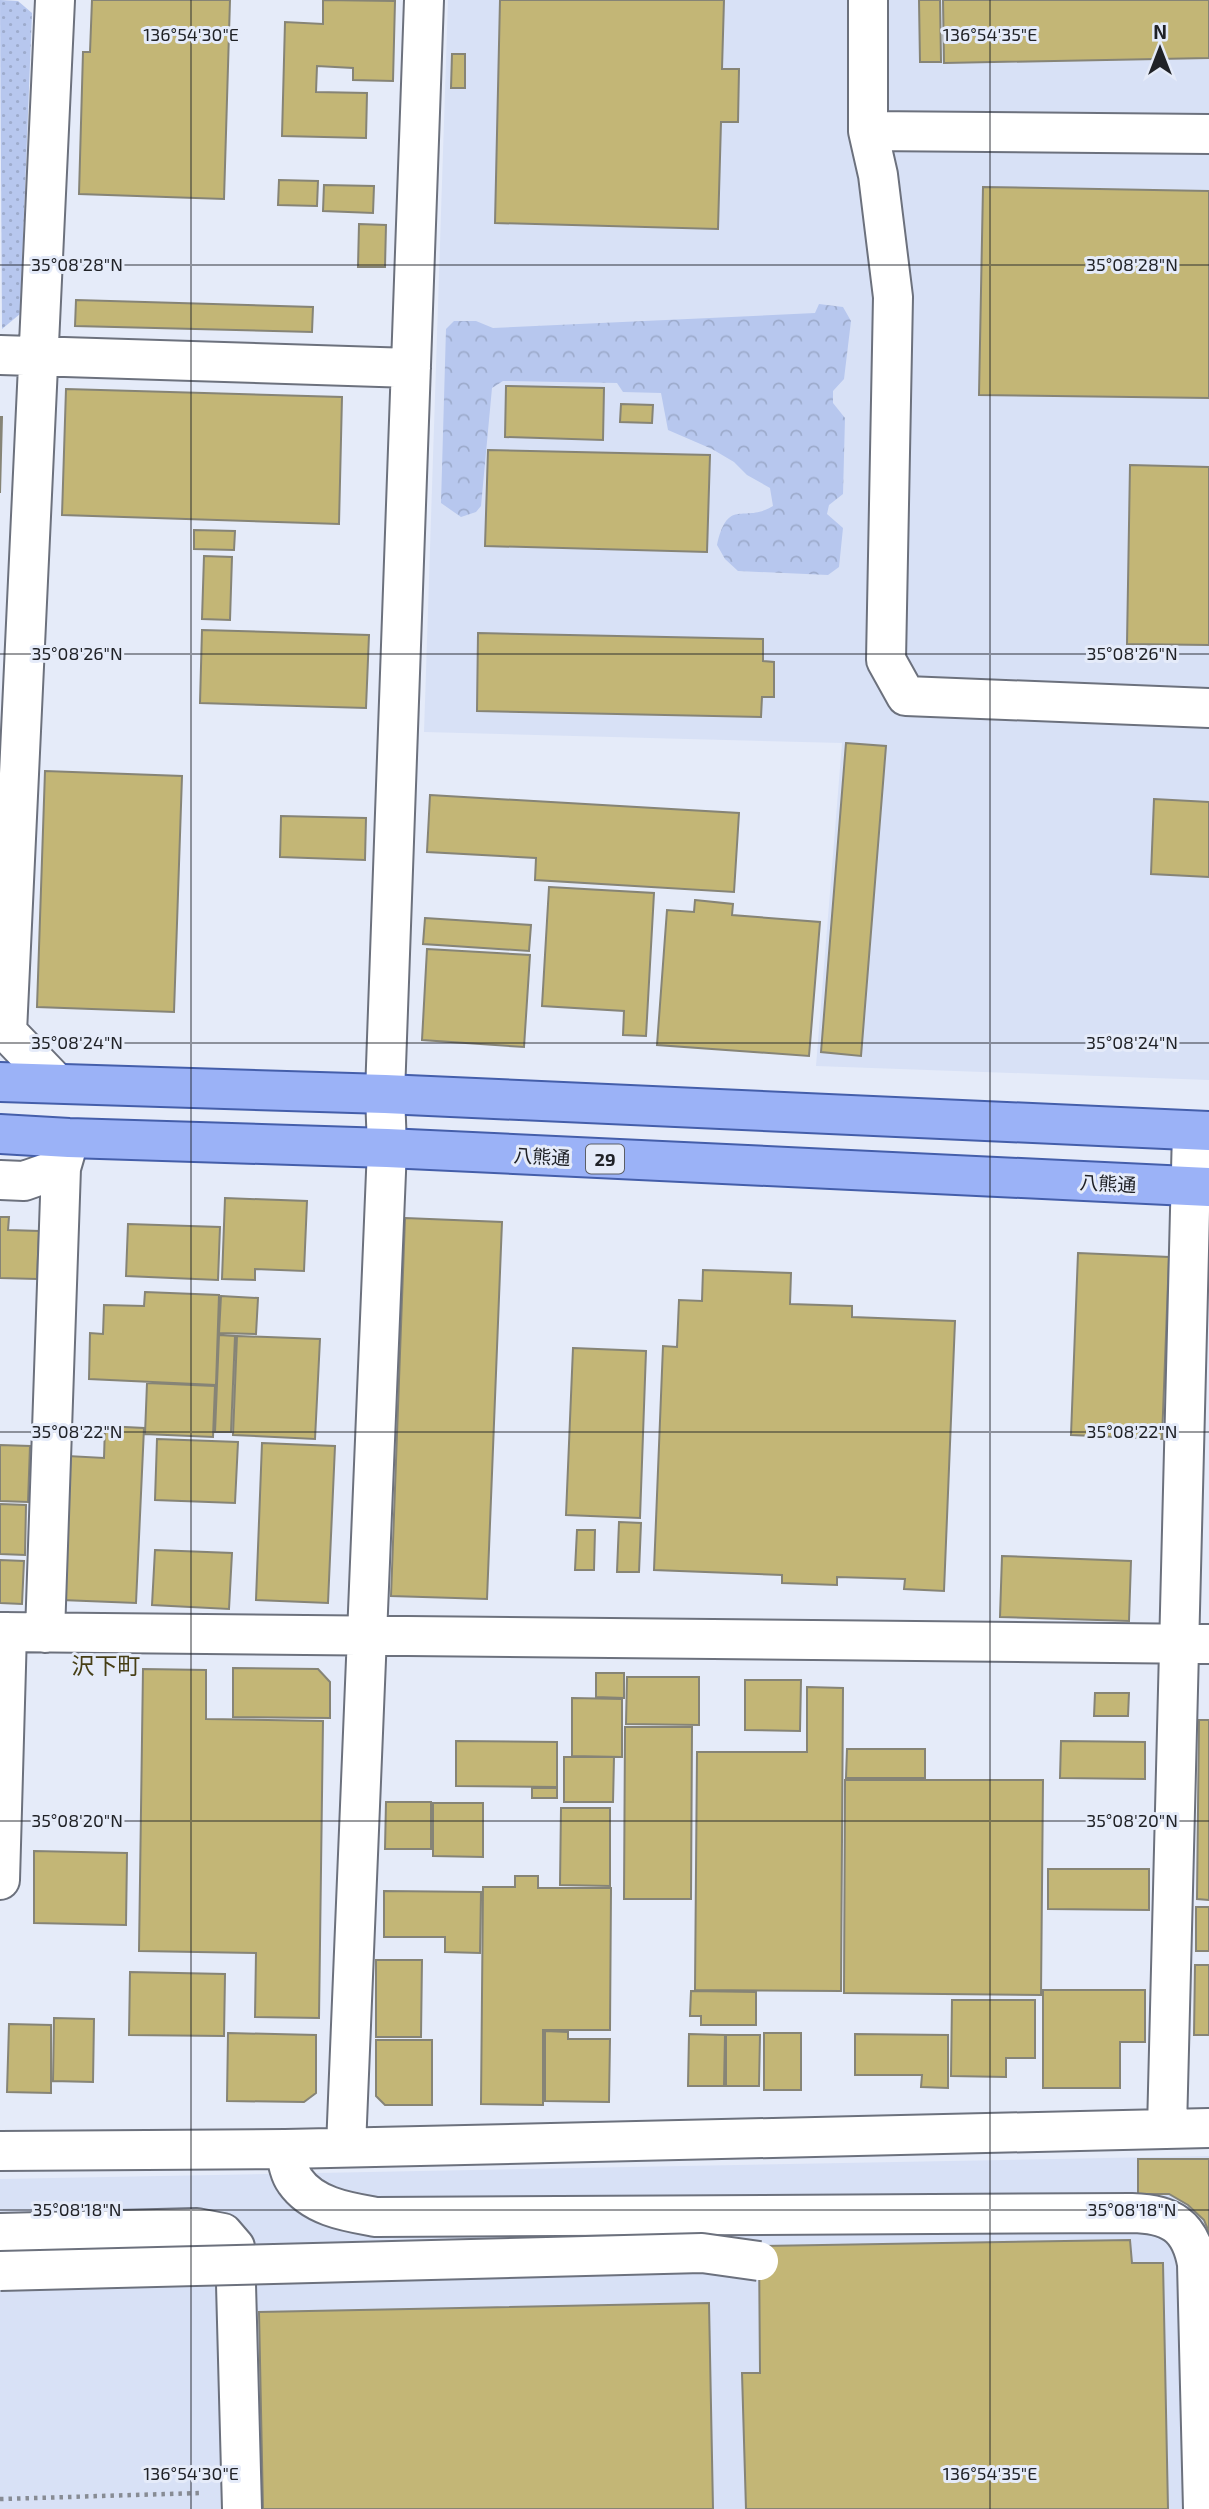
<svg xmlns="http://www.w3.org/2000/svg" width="1209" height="2509" font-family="'Exo 2','Noto Sans JP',sans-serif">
<defs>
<pattern id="forest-crowns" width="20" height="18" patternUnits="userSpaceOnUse" patternTransform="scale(1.75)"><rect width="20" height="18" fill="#b7c7ee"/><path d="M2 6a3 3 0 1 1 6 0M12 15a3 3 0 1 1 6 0" fill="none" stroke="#9dabcc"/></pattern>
<pattern id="park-dots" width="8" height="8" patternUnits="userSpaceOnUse" patternTransform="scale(1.75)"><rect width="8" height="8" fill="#b7c7ee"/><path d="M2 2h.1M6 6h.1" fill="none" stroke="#9dabcc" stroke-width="1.8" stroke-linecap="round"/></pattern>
</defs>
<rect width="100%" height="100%" fill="#e5ebf9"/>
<!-- built -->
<path fill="#d8e1f6" d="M448 0H1209V1080L816 1066 842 743 424 732Z
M1209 2156V2509H0V2179Z"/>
<!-- forest -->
<path fill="url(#forest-crowns)" d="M819 304 843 307 851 321 844 379 833 391V403L845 418 843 494 829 505 827 514 843 528 839 567 828 575 738 571 725 559 717 545C728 496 744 524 773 506L770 488 747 475 734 462 712 449 668 430 661 393 623 392 617 383 503 381 492 388 481 506 476 512 461 517 441 503 446 329 454 321H476L493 328 815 313Z"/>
<!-- park -->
<path fill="url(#park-dots)" d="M0 0 18 1 32 13 20 314 2 329Z"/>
<!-- building -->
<path fill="#c3b676" stroke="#868476" stroke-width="2" d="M92 0H230L224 199 79 194 83 52H90Z
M323 0 395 1 393 81 353 80V68L317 66 316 92 367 93 366 138 282 136 285 22 323 24Z
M500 0H724L722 69H739L738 122H721L718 229 495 223Z
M919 0H940L941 62H920Z
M943 0H1209V58L944 63Z
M452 54H465V88H451Z
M279 180 318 181 317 206 278 205Z
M324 185 374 186 373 213 323 211Z
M983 187 1209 191V398L979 395Z
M359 224 386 225 385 267H358Z
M76 300 313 307 312 332 75 326Z
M506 386 604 388 603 440 505 437Z
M66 389 342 397 339 524 62 515Z
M621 404 653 405 652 423 620 422Z
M0 417H2L0 493Z
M488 450 710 455 707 552 485 546Z
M1130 465 1209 467V645L1127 644Z
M194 530 235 531 234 550 194 549Z
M204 556 232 557 230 620 202 619Z
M202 630 369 635 366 708 200 703Z
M478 633 763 639V661L774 662V697H762L761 717 477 711Z
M846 743 886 746 861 1056 821 1052Z
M45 771 182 776 174 1012 37 1007Z
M430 795 739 813 734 892 535 880 536 858 427 852Z
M1154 799 1209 802V877L1151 874Z
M281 816 366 818 365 860 280 857Z
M549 887 654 893 646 1036 623 1035 624 1011 542 1006Z
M695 900 733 904 732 915 820 922 809 1056 657 1045 667 910 694 912Z
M425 918 531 925 529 951 423 944Z
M427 949 530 955 524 1047 422 1040Z
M225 1198 307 1201 304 1271 255 1269V1280L222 1279Z
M0 1217H9L8 1230 39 1231 37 1279 0 1278Z
M405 1218 502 1222 487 1599 391 1596Z
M128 1224 220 1227 218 1280 126 1276Z
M1078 1253 1169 1257 1162 1439 1071 1435Z
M703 1270 791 1273 790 1304 852 1306V1317L955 1321 944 1591 904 1589 905 1579 837 1577V1585L782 1583V1575L654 1570 663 1346 677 1347 679 1300 702 1301Z
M145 1292 219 1295 216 1385 89 1379 90 1333 103 1334 104 1305 144 1306Z
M221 1296 258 1298 256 1334 219 1333Z
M219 1335 235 1336 231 1432H215Z
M237 1336 320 1339 315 1439 233 1435Z
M573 1348 646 1351 640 1518 566 1515Z
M147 1383 215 1386 213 1437 145 1434Z
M105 1426 144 1428 136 1603 62 1600 68 1456 104 1458Z
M157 1439 238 1442 235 1503 155 1500Z
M262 1443 335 1446 328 1603 256 1600Z
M0 1445 30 1446 28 1502 0 1501Z
M0 1504 26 1505 25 1555 0 1554Z
M619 1522 641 1523 639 1572H617Z
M577 1530H595L594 1570H575Z
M155 1550 232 1553 229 1609 152 1605Z
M1002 1556 1131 1561 1129 1621 1000 1617Z
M0 1560 24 1561 22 1604 0 1603Z
M233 1668 318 1669 330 1682V1718L233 1717Z
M143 1669 206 1670V1719L323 1721 319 2018 255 2017 256 1953 139 1951Z
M596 1673H624V1698L596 1697Z
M627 1677H699V1725L626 1724Z
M745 1680H801L800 1731 745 1730Z
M807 1687 843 1688 841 1991 695 1990 697 1752H807Z
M1095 1693H1129L1128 1716H1094Z
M572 1698 622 1699V1757L572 1756Z
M1199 1720H1209V1900L1197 1899Z
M625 1727H692L691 1899H624Z
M456 1741 557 1742V1787L456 1786Z
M1061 1741 1145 1742V1779L1060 1778Z
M847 1749H925V1778H846Z
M564 1757H614L613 1802H564Z
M845 1780H1043L1041 1995 844 1993Z
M532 1788H557V1798H532Z
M386 1802H431V1849H385Z
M433 1803H483V1857L433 1856Z
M561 1808H610V1886L560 1885Z
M34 1851 127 1853 126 1925 34 1923Z
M1048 1869H1149V1910L1048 1909Z
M515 1876H538V1888H611L610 2030H543V2105L481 2104 483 1887H515Z
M384 1891 481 1892 480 1953 445 1952V1937H384Z
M1196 1907H1209V1951H1196Z
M376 1960H422L421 2037H376Z
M1195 1965H1209V2035H1194Z
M130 1972 225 1974 224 2036 129 2035Z
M1043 1990H1145V2042H1120V2088H1043Z
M691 1991 756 1992V2025H701V2016H690Z
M952 2000H1035V2058H1006V2077L951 2076Z
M54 2018 94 2019 93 2082 53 2081Z
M9 2024 51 2025V2093L7 2092Z
M545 2031 568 2032V2039H610L609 2102 545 2101Z
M228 2033 316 2035V2093L304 2102 227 2101Z
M764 2033H801V2090H764Z
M689 2034 725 2035 724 2086H688Z
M855 2034 948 2035V2088L921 2087 922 2075H855Z
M726 2035H760L759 2086H726Z
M376 2040H432V2105H385L376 2096Z
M1138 2159H1209V2232L1204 2220 1188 2205 1169 2194H1138Z
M1130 2240 1132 2263H1163L1168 2509H746L742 2373H760L759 2246Z
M709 2303 713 2509H263L259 2312Z"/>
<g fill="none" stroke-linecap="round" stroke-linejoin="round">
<!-- minor casing -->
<g stroke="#6c717d" stroke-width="42">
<path id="minor" d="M55 0 7 1032 56 1083
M868 0V131L878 175 893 297 886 660 906 696 1209 708
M868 131 1209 134
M0 355 411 368
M0 1180 24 1181 61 1168 68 1144
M0 1632 1209 1644
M45 1633 61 1168
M0 1880 7 1632
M1167 2129 1192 1131
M346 2147 387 1148 385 1094 424 0
M285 2149C287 2159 289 2173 295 2181 313 2207 348 2212 376 2217L1132 2213C1170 2214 1190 2225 1197 2264L1203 2509
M0 2151 285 2149 1209 2128
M0 2233 197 2228 223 2233 235 2247 242 2509"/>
</g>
<!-- major casing -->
<g stroke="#445eaa" stroke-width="42">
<path id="major" d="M0 1082 385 1094 1209 1131
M0 1134 69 1138 387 1148 1209 1187"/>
</g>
<!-- path -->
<path stroke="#878b94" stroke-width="4.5" stroke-dasharray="3.5 5" stroke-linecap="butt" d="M0 2499 202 2493"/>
<!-- minor -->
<use href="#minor" stroke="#fff" stroke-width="38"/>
<!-- major -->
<use href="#major" stroke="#9bb2f7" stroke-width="38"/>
<!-- minor-bridge casing -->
<g stroke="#6c717d" stroke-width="42" stroke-linecap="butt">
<path id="minor-bridge" d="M0 2271 702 2253 759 2261"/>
</g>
<!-- minor-bridge -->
<use href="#minor-bridge" stroke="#fff" stroke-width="38"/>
</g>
<!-- ticks -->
<path fill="none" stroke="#202227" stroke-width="2" stroke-opacity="0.45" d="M191 0V2509M990 0V2509M0 265H1209M0 654H1209M0 1043H1209M0 1432H1209M0 1821H1209M0 2210H1209"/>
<g text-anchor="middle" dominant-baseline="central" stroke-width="6" stroke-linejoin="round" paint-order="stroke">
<!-- shield labels -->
<rect fill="#e5ebf9" stroke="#5b5e66" stroke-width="2" x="586" y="1144.5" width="38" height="29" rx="5"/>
<g font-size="18" font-weight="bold" fill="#202227">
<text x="605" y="1159">29</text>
</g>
<!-- street labels -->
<g font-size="19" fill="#202227" stroke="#e5ebf9">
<text transform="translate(542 1156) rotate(3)">八熊通</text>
<text transform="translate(1108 1183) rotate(3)">八熊通</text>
</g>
<!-- quarter labels -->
<g font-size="23" fill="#473f16" stroke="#e5ebf9">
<text x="106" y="1665">沢下町</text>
</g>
</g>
<g font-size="18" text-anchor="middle" fill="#202227" stroke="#e5ebf9" stroke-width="6" stroke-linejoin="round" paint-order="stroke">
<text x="191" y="41">136°54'30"E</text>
<text x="990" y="41">136°54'35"E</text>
<text x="77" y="271">35°08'28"N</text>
<text x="1132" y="271">35°08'28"N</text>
<text x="77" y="660">35°08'26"N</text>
<text x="1132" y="660">35°08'26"N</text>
<text x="77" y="1049">35°08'24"N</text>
<text x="1132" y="1049">35°08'24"N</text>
<text x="77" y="1438">35°08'22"N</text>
<text x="1132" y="1438">35°08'22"N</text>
<text x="77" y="1827">35°08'20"N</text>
<text x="1132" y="1827">35°08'20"N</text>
<text x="77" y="2216">35°08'18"N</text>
<text x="1132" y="2216">35°08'18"N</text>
<text x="191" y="2480">136°54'30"E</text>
<text x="990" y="2480">136°54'35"E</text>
</g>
<!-- north arrow -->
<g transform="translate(1160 49)" stroke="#e5ebf9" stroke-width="5" paint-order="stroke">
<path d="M0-5L12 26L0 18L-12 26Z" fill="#202227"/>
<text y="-10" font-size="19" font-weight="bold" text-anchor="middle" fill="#202227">N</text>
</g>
</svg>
